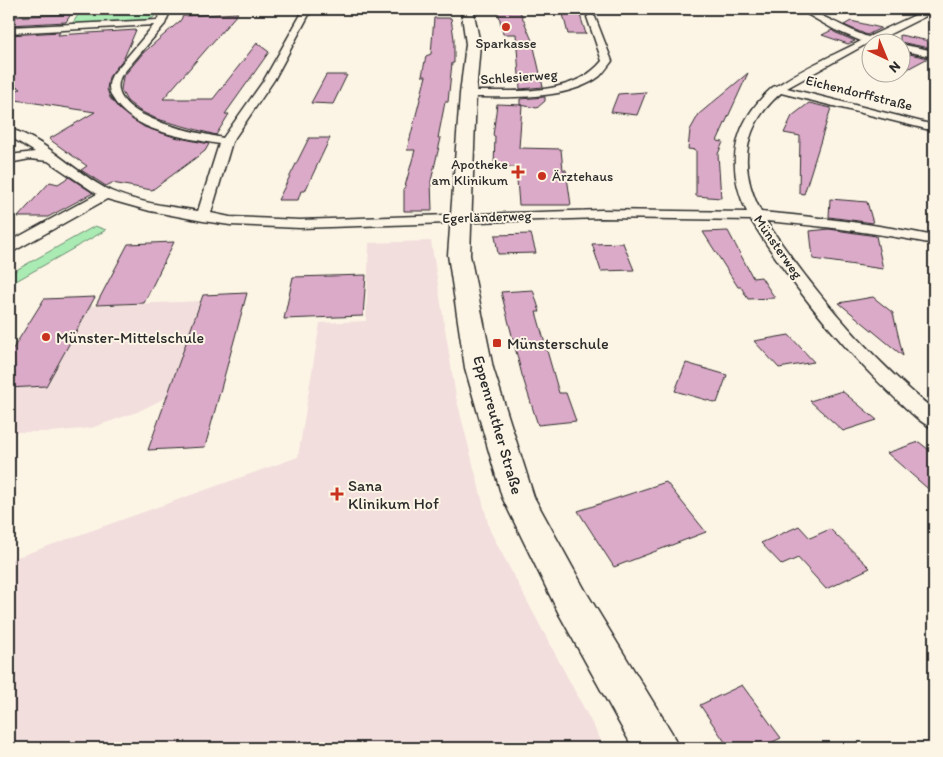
<svg xmlns="http://www.w3.org/2000/svg" width="943" height="757" font-family="Itim,sans-serif">
<rect width="100%" height="100%" fill="#fcf5e5"/>
<filter id="ink" filterUnits="userSpaceOnUse"><feTurbulence type="fractalNoise" baseFrequency=".02" numOctaves="2"/><feDisplacementMap in="SourceGraphic" scale="10" xChannelSelector="R" yChannelSelector="G"/><feConvolveMatrix kernelMatrix="1 2 1 2 8 2 1 2 1" color-interpolation-filters="sRGB"/></filter>
<g filter="url(#ink)">
<!-- built -->
<path fill="#f2dedd" d="M431 241 456 397 490 531 605 748H9V560L298 457 320 323 366 321 369 243Z
M201 301 167 397 137 412 91 428 51 432H9V388L46 386 90 306Z"/>
<!-- green -->
<path fill="#aaebb3" stroke="#6a8b6f" d="M82 9H158C157 16 153 19 146 20L72 24Z
M95 226 106 230 9 285V274Z"/>
<!-- building -->
<path fill="#dcaac9" stroke="#2b2b2b" d="M515 9H519L533 43 543 87 520 89 516 34H503L498 11H515Z
M238 13 163 99H213L257 43 269 52 225 114H229L216 135 157 119 140 111 127 101 121 90 123 77 143 53 180 21 183 16Z
M71 14 66 22 9 25V17Z
M563 14 580 15 586 34H568Z
M434 18H451L454 39V63H452L448 102H445L438 138H441L431 181 432 211H404V190L415 150H407L426 76H422L426 56 431 54Z
M851 21 881 28 867 35 844 25Z
M136 30 124 58 109 77 107 89 110 98 120 110 144 127 174 137 209 144 205 151 152 190 112 183 106 186 81 170 87 166 49 139 95 112 9 99V92L21 89 9 81V35L60 32 58 35Z
M832 30 834 32 855 41 848 44 822 35Z
M900 35 934 42V49L900 42Z
M900 52 928 58 900 73Z
M748 73 717 141 723 142 718 154 721 198 696 196V150L688 149 690 130 699 114Z
M326 75H347L333 104 311 103Z
M646 92 637 115 611 112 618 94Z
M545 97V101L537 108 520 105V99Z
M809 103 831 108 804 194 799 193 800 136 784 133 792 116Z
M497 104 522 105 519 148 561 149 563 170H566L571 205H519L516 167H494L495 136H493Z
M309 138H330L305 191H301L298 200H278Z
M69 177 93 193 48 217H18L50 182 58 184Z
M830 199 867 202 873 223 829 217Z
M829 229 876 236 883 269 813 259 810 231Z
M728 231 753 278 761 277 775 298 748 299 741 287H738L703 232Z
M531 234 536 253 498 254 495 235Z
M174 242 144 303 96 305 128 244Z
M623 243 634 270 601 271 592 244Z
M366 275 363 316 284 319 293 277Z
M533 290 540 312H536L559 393H566L576 421 538 425 522 375 501 292Z
M247 293 205 447 148 450 203 295Z
M95 297 46 386 9 388V355L44 299Z
M873 297 893 313 903 356 839 303Z
M789 335 814 362 779 368 754 341Z
M686 363 727 375 717 403 675 391Z
M842 391 877 420 843 431 810 401Z
M919 442 934 454V494L887 453Z
M666 482 706 532 614 567 578 511Z
M799 526 810 538 830 529 870 568 826 589 798 558 782 565 761 543Z
M742 685 781 738 760 748H729L700 705Z"/>
<g fill="none" stroke-linecap="round" stroke-linejoin="round">
<!-- street casing -->
<g stroke="#2b2b2b" stroke-width="3">
<path id="street" d="M163 9H171L165 24 121 76C102 117 199 133 223 138L264 80 304 9H312L274 80 232 142 211 213 230 217 300 220 601 210 747 212C724 164 734 121 773 87 775 86 777 86 780 84 805 67 834 55 861 41L835 30 798 9C815 9 849 31 868 37L928 9H934V12L878 40 880 42H870L787 88 934 125V131L781 93C742 126 738 168 761 212 819 217 877 224 934 236V244C878 233 823 226 766 221 813 291 869 357 934 410V428C920 424 909 410 898 401 842 348 792 286 751 220L601 218 300 228 230 225 203 221 150 211 107 199 14 251 9 252V242L97 194 48 161 30 159 9 163V155L35 152 9 136V129C44 137 78 176 111 191 138 203 169 206 198 211L219 144C183 137 132 132 112 97 108 89 108 83 112 75L154 25 9 33V27L157 20Z
M591 14 595 17 612 61C608 66 604 72 600 76 568 101 507 97 468 97L463 94 468 91C511 90 572 98 602 61L587 17Z
M900 44 934 51V57L900 50Z"/>
</g>
<!-- secondary casing -->
<g stroke="#2b2b2b" stroke-width="3">
<path id="secondary" d="M461 9H473L480 44 476 94 470 255 493 368 534 497 585 590 672 733 678 748H633L559 614 502 497 465 368 448 255 460 94 466 44Z"/>
</g>
<!-- street -->
<use href="#street" fill="#fcf5e5" fill-rule="evenodd"/>
<!-- secondary -->
<use href="#secondary" fill="#fcf5e5" fill-rule="evenodd"/>
</g>
</g>
<!-- markers -->
<g fill="#c8321e" stroke="#fcf5e5" stroke-width="2">
<circle cx="506" cy="27" r="5"/>
<path d="M515.5 164.5h5v5h5v5h-5v5h-5v-5h-5v-5h5z"/>
<circle cx="542" cy="176" r="5"/>
<circle cx="46" cy="337" r="5"/>
<rect x="492" y="338" width="10" height="10" rx="2.5"/>
<path d="M334.5 486.5h5v5h5v5h-5v5h-5v-5h-5v-5h5z"/>
</g>
<g text-anchor="middle" dominant-baseline="central" stroke-width="4" stroke-linejoin="round" paint-order="stroke">
<!-- far-poi labels -->
<g font-size="14" fill="#2b2b2b" stroke="#fcf5e5">
<text x="506" y="43">Sparkasse</text>
<text x="508" y="164" text-anchor="end">Apotheke<tspan x="508" dy="16">am Klinikum</tspan></text>
<text x="552" y="176" text-anchor="start">Ärztehaus</text>
</g>
<!-- far-street labels -->
<g font-size="14" fill="#2b2b2b" stroke="#fcf5e5">
<text transform="translate(519 77) rotate(-4)">Schlesierweg</text>
<text transform="translate(859 93) rotate(14)">Eichendorffstraße</text>
<text transform="translate(487 217) rotate(-2)">Egerländerweg</text>
<text transform="translate(778 247) rotate(55)">Münsterweg</text>
</g>
<!-- poi labels -->
<g font-size="16" fill="#2b2b2b" stroke="#fcf5e5" text-anchor="start">
<text x="56" y="337">Münster-Mittelschule</text>
<text x="507" y="343">Münsterschule</text>
<text x="348" y="485">Sana<tspan x="348" dy="18">Klinikum Hof</tspan></text>
</g>
<!-- street labels -->
<g font-size="16" fill="#2b2b2b" stroke="#fcf5e5">
<text transform="translate(498 425) rotate(74)">Eppenreuther Straße</text>
</g>
</g>
<!-- margin -->
<rect width="943" height="757" fill="none" stroke="#fcf5e5" stroke-width="30"/>
<rect x="15" y="15" width="913" height="727" fill="none" stroke="#2b2b2b" stroke-width="2" filter="url(#ink)"/>
<!-- north arrow -->
<g transform="translate(886 58) rotate(136)"><circle r="24" fill="#fcf5e5" stroke="#a8a49b"/>
<path d="M0-4L9 19L0 12L-9 19Z" fill="#c8321e"/>
<text y="-8" font-size="14" font-weight="bold" text-anchor="middle" fill="#2b2b2b">N</text>
</g>
</svg>
